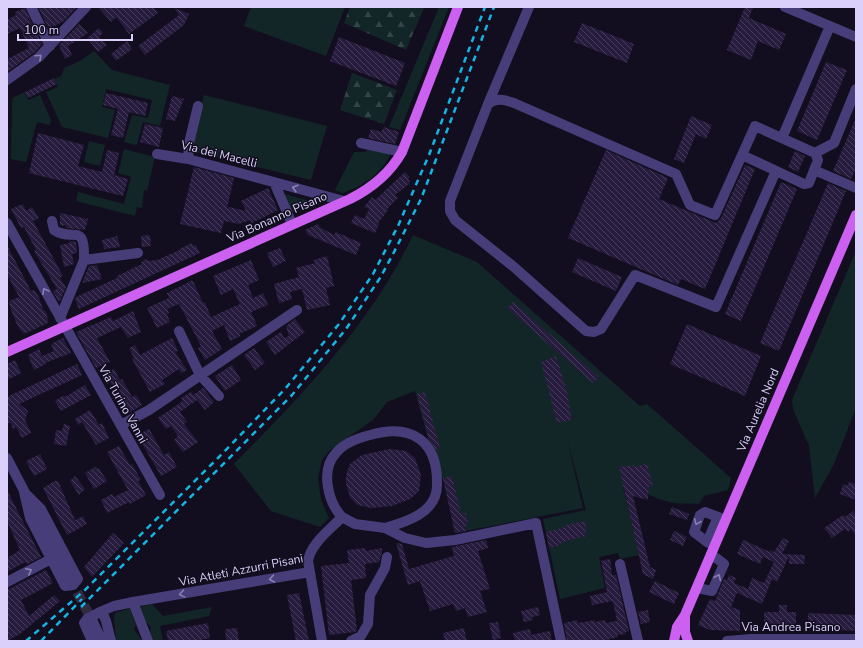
<svg xmlns="http://www.w3.org/2000/svg" width="863" height="648" font-family="'Nunito Sans',sans-serif">
<defs>
<pattern id="forest-firs" width="22" height="20" patternUnits="userSpaceOnUse"><rect width="22" height="20" fill="#122628"/><path d="M5 1l3.5 6h-7zM16 11l3.5 6h-7z" fill="#344448"/></pattern>
<pattern id="building-back-hatch" width="6" height="6" patternUnits="userSpaceOnUse"><rect width="6" height="6" fill="#271c3e"/><path d="M-1 5l2 2M0 0l6 6M5-1l2 2" fill="none" stroke="#463c5b"/></pattern>
</defs>
<rect width="100%" height="100%" fill="#130e1f"/>
<!-- green -->
<path fill="#122628" d="M251 7H345L326 56 244 26Z
M439 7H449L400 130 389 127Z
M94 51 112 70 170 85 160 126 143 122 137 145 124 142 132 115 148 118 152 100 106 89 102 107 115 110 108 138 62 127 46 92 58 87 55 79 61 76 64 68 80 61Z
M25 92 28 100 40 95 51 120 50 125 37 122 26 162 11 159 12 100 14 97Z
M204 95 327 126 311 180 191 151Z
M89 141 105 145 100 166 84 162Z
M124 149 155 157 147 191 144 190 142 208 137 207 135 216 76 201 78 192 124 204 131 177 118 173Z
M369 149 391 152C384 172 361 188 342 193L335 190 354 152H365Z
M284 194 310 201 313 203 291 213Z
M413 235 477 262 640 406 647 404 731 478 728 490 704 496 699 504C691 503 682 504 674 503 657 500 643 490 623 487L639 555 620 559 618 553 599 557 605 588 560 599 543 519 586 510 567 439 583 508 455 533 443 479 439 478 415 391 387 402 373 420 329 451 322 460 318 478 321 500 329 518 320 527 271 511 234 464C302 395 371 324 413 235Z
M856 251V408L834 464 815 498 809 446 793 409 792 400Z
M152 604 163 616 212 607 209 616 160 626 163 641H153L150 633 151 627 146 622 140 607Z
M130 608 136 625 134 629 142 641H116L114 617 115 613Z"/>
<!-- forest -->
<path fill="url(#forest-firs)" d="M350 7H423L424 8 406 50 344 23Z
M352 73 397 90 384 124 340 110Z"/>
<!-- building -->
<path fill="url(#building-back-hatch)" d="M38 7H77L64 21 49 29Z
M98 7H153L158 13 129 34 117 18H115L111 22Z
M745 7H753L749 18 786 34 779 50 758 41 751 60 727 50Z
M25 8 42 44 35 52 7 72V59L29 48 20 28 7 34V20L16 15 15 12Z
M174 8 189 14 184 25 145 55 138 46 179 15Z
M582 23 634 44 627 63 574 42Z
M79 24 88 33 68 46 72 55 65 59 59 45Z
M99 28 103 33 99 37 107 45 98 52 87 38Z
M339 37 405 63 396 86 330 61Z
M127 41 132 49 116 61 111 54Z
M826 62 847 70 817 140 797 131Z
M54 78 57 84 28 98 25 92Z
M106 93 148 103 145 116 129 112 123 138 111 135 118 109 103 105Z
M172 96 184 99 175 121 166 119Z
M691 116 712 125 706 139 696 134 684 163 674 159Z
M856 118V168L851 179 833 171Z
M145 124 163 128 159 147 140 142Z
M384 127 399 132 395 144 368 138 371 129 381 132Z
M38 133 84 145 78 166 102 172 107 150 119 153 114 175 128 179 123 196 29 173Z
M606 150 668 178 659 199 716 223 721 218 745 165 755 169 705 289 681 279 678 285 568 238Z
M795 151 805 156 798 172 788 167Z
M194 167 234 178 227 208 229 207 246 211 241 201 268 188 278 210 252 223 250 220 239 224 224 221 221 233 180 224Z
M405 172 410 177 408 179 410 181 409 184 395 195 398 198 387 209 388 210 378 223 379 224 375 233 351 223 355 215 364 219 369 209 364 207 372 197 375 200Z
M781 182 797 189 741 321 725 314Z
M828 183 846 191 779 351 760 343Z
M23 204 26 211 32 207 39 218 33 221 63 276 60 278 66 287 60 301H58L53 291 57 289 34 251 36 250 24 227 21 228 11 209Z
M60 213 88 219 85 230 66 228V226L60 225Z
M318 224 321 228 334 235 336 232 361 243 356 255 308 235 305 230Z
M150 235 151 246 142 247 141 236Z
M117 236 120 247 104 249 102 240Z
M69 241 76 242 77 253 72 254 74 264 64 267 60 245 70 243Z
M192 243 193 246 196 245 200 253 79 309 75 299 76 297 117 278V276L142 264 141 262 146 259 147 261 157 260 180 250 179 249Z
M7 245 31 291 34 290 39 297 43 309 47 314 48 323 24 334 18 327 11 310 9 301 19 297 7 274Z
M280 248 286 261 273 267 267 253Z
M327 256 334 286 326 288 330 305 307 310 302 289 290 292 292 299 279 303 274 284 299 277 296 268 315 263 314 260Z
M578 258 622 277 616 291 572 272Z
M251 260 259 280 248 285 253 298 263 293 268 305 251 312 257 326 239 334 241 336 230 341 224 325 212 331 222 349 205 360 198 348 201 346 179 304 167 309 169 313 167 314 170 322 157 328 147 308 169 298 167 293 191 281H193L203 303 205 302 211 317 240 304 233 289 221 295 213 276Z
M97 265 102 279 82 283 89 266Z
M513 302 599 377 593 383 507 308Z
M133 311 141 332 128 338 121 327 97 338 110 362 96 368 76 332 111 317 113 321Z
M295 319 305 332 275 355 266 342 281 332 284 338 289 336 286 326Z
M687 324 761 356 745 396 670 364Z
M63 338 71 353 45 363 46 364 34 370 28 355 39 349 42 356 54 351 51 344Z
M172 338 178 351 175 352 187 370 181 373 179 369 162 380 165 384 150 392 132 359 134 358 129 348 135 345 140 355Z
M254 348 265 363 255 370 244 355Z
M556 356 566 388 572 420 557 423 541 362Z
M15 360 21 373 9 379 7 374V364Z
M77 364 82 375 19 404 28 411 25 420 31 433 22 438 16 427 13 429 11 423H7V397Z
M232 365 241 380 225 391 215 376Z
M114 369 120 380 122 379 132 397 136 395 142 405 129 413 110 382 107 384 102 376Z
M85 385 91 395 61 411 55 401 64 395 65 397Z
M203 388 214 402 205 410 197 400 180 412 187 422 184 424 198 442 183 452 174 440 178 436 171 426 166 429 158 418 183 401 181 398 191 392 193 395Z
M425 392 440 448 436 449 429 440 417 394Z
M90 410 99 425 102 423 109 438 96 445 82 422 78 425 75 419Z
M64 424 70 426 66 446 54 444 56 430 62 431Z
M149 429 164 455 169 452 177 467 161 476 137 435Z
M119 446 130 465 132 464 141 480 138 481 146 495 130 504 129 502 107 513 101 500 112 494 114 497 128 490 107 452Z
M390 449 406 451 415 458 421 475 419 491 410 499 392 506 371 508 357 505 350 497 346 484V475L350 464 362 455Z
M40 454 47 469 34 476 26 461Z
M647 464 653 486 648 487 650 493 648 492V500L633 496 650 567 656 570 653 579 643 574 619 467 634 465V467Z
M95 467 97 469 99 468 107 481 94 489 85 473Z
M75 476 85 489 79 495 70 481Z
M452 476 461 514 466 513 468 525 465 526 466 531 455 533 443 478Z
M55 481H58L75 520 83 516 87 524 67 535 43 488Z
M849 482 856 484V500L840 494 843 484 847 486Z
M7 490 41 557 27 564 25 562 7 572V558L20 550 7 521Z
M672 507 689 514 687 520 669 514Z
M853 511 856 515V536L851 529 848 532 845 529 832 538 824 528 843 515 845 517Z
M585 521 587 531 585 532 586 536 570 540 561 543V545L549 548 546 532 566 527 565 525Z
M674 531 687 537 683 546 670 540Z
M113 533 124 543 92 577 84 567Z
M783 538 789 541 782 554 805 555 804 564H789V556L777 582 772 579 762 604 737 593 731 607 740 610V631L710 630 698 625 710 599 715 601 724 579 727 580 729 575 736 578 734 583 748 589 752 578 764 583 774 562 763 557 760 564 737 554 743 540 770 552V550L774 552Z
M486 540 488 548 478 551 490 589 480 591 487 612 468 617 465 608 456 611 453 604 430 611 420 581 408 585 396 543 402 544 409 569 454 556 452 547Z
M365 548 366 551 382 548V553L379 562 365 564 366 578 351 580 357 630 355 632 329 635 321 566 349 563 347 550Z
M610 559 612 575H616L629 631 625 632 626 634 617 635 618 637 602 641H567L564 623 577 620 578 623 595 620V622L605 620 606 623 617 621 613 601 592 605 590 596 607 592 601 561Z
M46 570 53 583 21 600 29 616 54 595 60 601 20 634 7 641V590Z
M655 581 679 593 674 604 649 592Z
M299 593 309 641H296L287 595Z
M779 605H787V612H796V624H764V612H779Z
M538 607 540 615 532 617 533 620 524 622 521 611Z
M648 610 650 622 641 624 638 612Z
M808 613 856 615V631L839 630V625H808Z
M498 622 501 638 493 640 489 623Z
M208 623 210 638 195 641H168L166 631Z
M237 628 239 641H226L225 629Z
M464 628 467 641H445L443 633Z
M530 629 531 635 550 631 552 641H515L513 633Z"/>
<g fill="none" stroke-linecap="round" stroke-linejoin="round">
<!-- minor-tunnel -->
<path stroke="#312b40" stroke-width="10" stroke-dasharray="10 5" stroke-linecap="butt" d="M70 579 93 622"/>
<!-- minor -->
<path stroke="#473e79" stroke-width="10" d="M31 7 50 46
M785 7 856 37
M7 80 39 57 86 7
M488 104 529 7
M755 126 815 153 818 160 809 183 804 184 742 155Z
M782 138 830 26
M361 143 402 152
M815 153 834 143 856 89
M157 154 188 159 344 201
M742 155 715 215 690 205 676 174 514 103C505 100 497 97 488 104L450 201V211L455 220 514 267 586 331 594 332 601 329 635 275 716 307 776 171
M188 159 189 143 198 106
M814 170 856 188
M274 182 292 224
M52 221 54 230C73 243 85 220 84 260
M7 223 160 495
M60 318 84 260 138 253
M179 331 200 375 219 396
M121 425 149 410 297 310
M7 458 70 579
M24 492 41 509 78 579 73 585 65 586 30 518Z
M342 517C328 502 320 470 336 453 344 443 358 438 370 435 412 423 438 441 437 485 437 513 406 522 385 528
M707 542 694 532 700 515 705 512 718 517
M713 545 707 542 718 517 724 519
M620 564 638 641
M7 582 51 559
M697 588 712 591 724 564 711 554
M133 602 148 641
M102 611 114 606 133 602 310 572
M93 622 102 641
M92 641 84 623 87 619 102 611 106 621 111 641
M322 641 308 561C311 543 330 530 342 517L355 524 385 528 405 538 426 543 455 540 536 523 561 641
M351 641 361 636 368 624 370 595 385 568 387 557
M727 641 751 639H856"/>
<!-- major -->
<path stroke="#cc61f1" stroke-width="10" d="M7 352 350 199C372 188 390 173 402 152L458 7
M685 616V632L688 641
M674 641 677 627 685 615 856 215"/>
<!-- rail -->
<path stroke="#14b5e3" stroke-width="2.5" stroke-dasharray="6 5" stroke-linecap="butt" d="M81 607 292 395 346 329 380 278 392 256 421 199 494 7
M26 641 85 590 218 458 285 389 339 324 373 274 398 226 429 155 485 7
M41 641 82 599"/>
</g>
<!-- one-way arrows -->
<defs><path id="oneway-chevron" d="M-2-3.5L2.5 0L-2 3.5" fill="none" stroke-width="1.6" stroke-linecap="round" stroke-linejoin="round"/></defs>
<g stroke="#8980b4">
<use href="#oneway-chevron" transform="translate(39 57) rotate(-43)"/>
<use href="#oneway-chevron" transform="translate(295 188) rotate(-164)"/>
<use href="#oneway-chevron" transform="translate(45 291) rotate(-120)"/>
<use href="#oneway-chevron" transform="translate(697 522) rotate(112)"/>
<use href="#oneway-chevron" transform="translate(29 571) rotate(-27)"/>
<use href="#oneway-chevron" transform="translate(718 577) rotate(-66)"/>
<use href="#oneway-chevron" transform="translate(272 579) rotate(170)"/>
<use href="#oneway-chevron" transform="translate(182 594) rotate(170)"/>
</g>
<g text-anchor="middle" dominant-baseline="central" stroke-width="3" stroke-linejoin="round" paint-order="stroke">
<!-- street labels -->
<g font-size="12" fill="#dad0fb" stroke="#130e1f">
<text transform="translate(219 154) rotate(14)">Via dei Macelli</text>
<text transform="translate(277 217) rotate(-24)">Via Bonanno Pisano</text>
<text transform="translate(123 404) rotate(61)">Via Turino Vanni</text>
<text transform="translate(758 410) rotate(-67)">Via Aurelia Nord</text>
<text transform="translate(241 570) rotate(-11)">Via Atleti Azzurri Pisani</text>
<text x="791" y="627">Via Andrea Pisano</text>
</g>
</g>
<!-- border -->
<rect width="863" height="648" fill="none" stroke="#dad0fb" stroke-width="16"/>
<!-- scale -->
<path d="M18 34v6h114v-6" fill="none" stroke="#dad0fb" stroke-width="2"/>
<text x="24" y="34" font-size="12" fill="#dad0fb" stroke="#130e1f" stroke-width="3" paint-order="stroke">100 m</text>
</svg>
